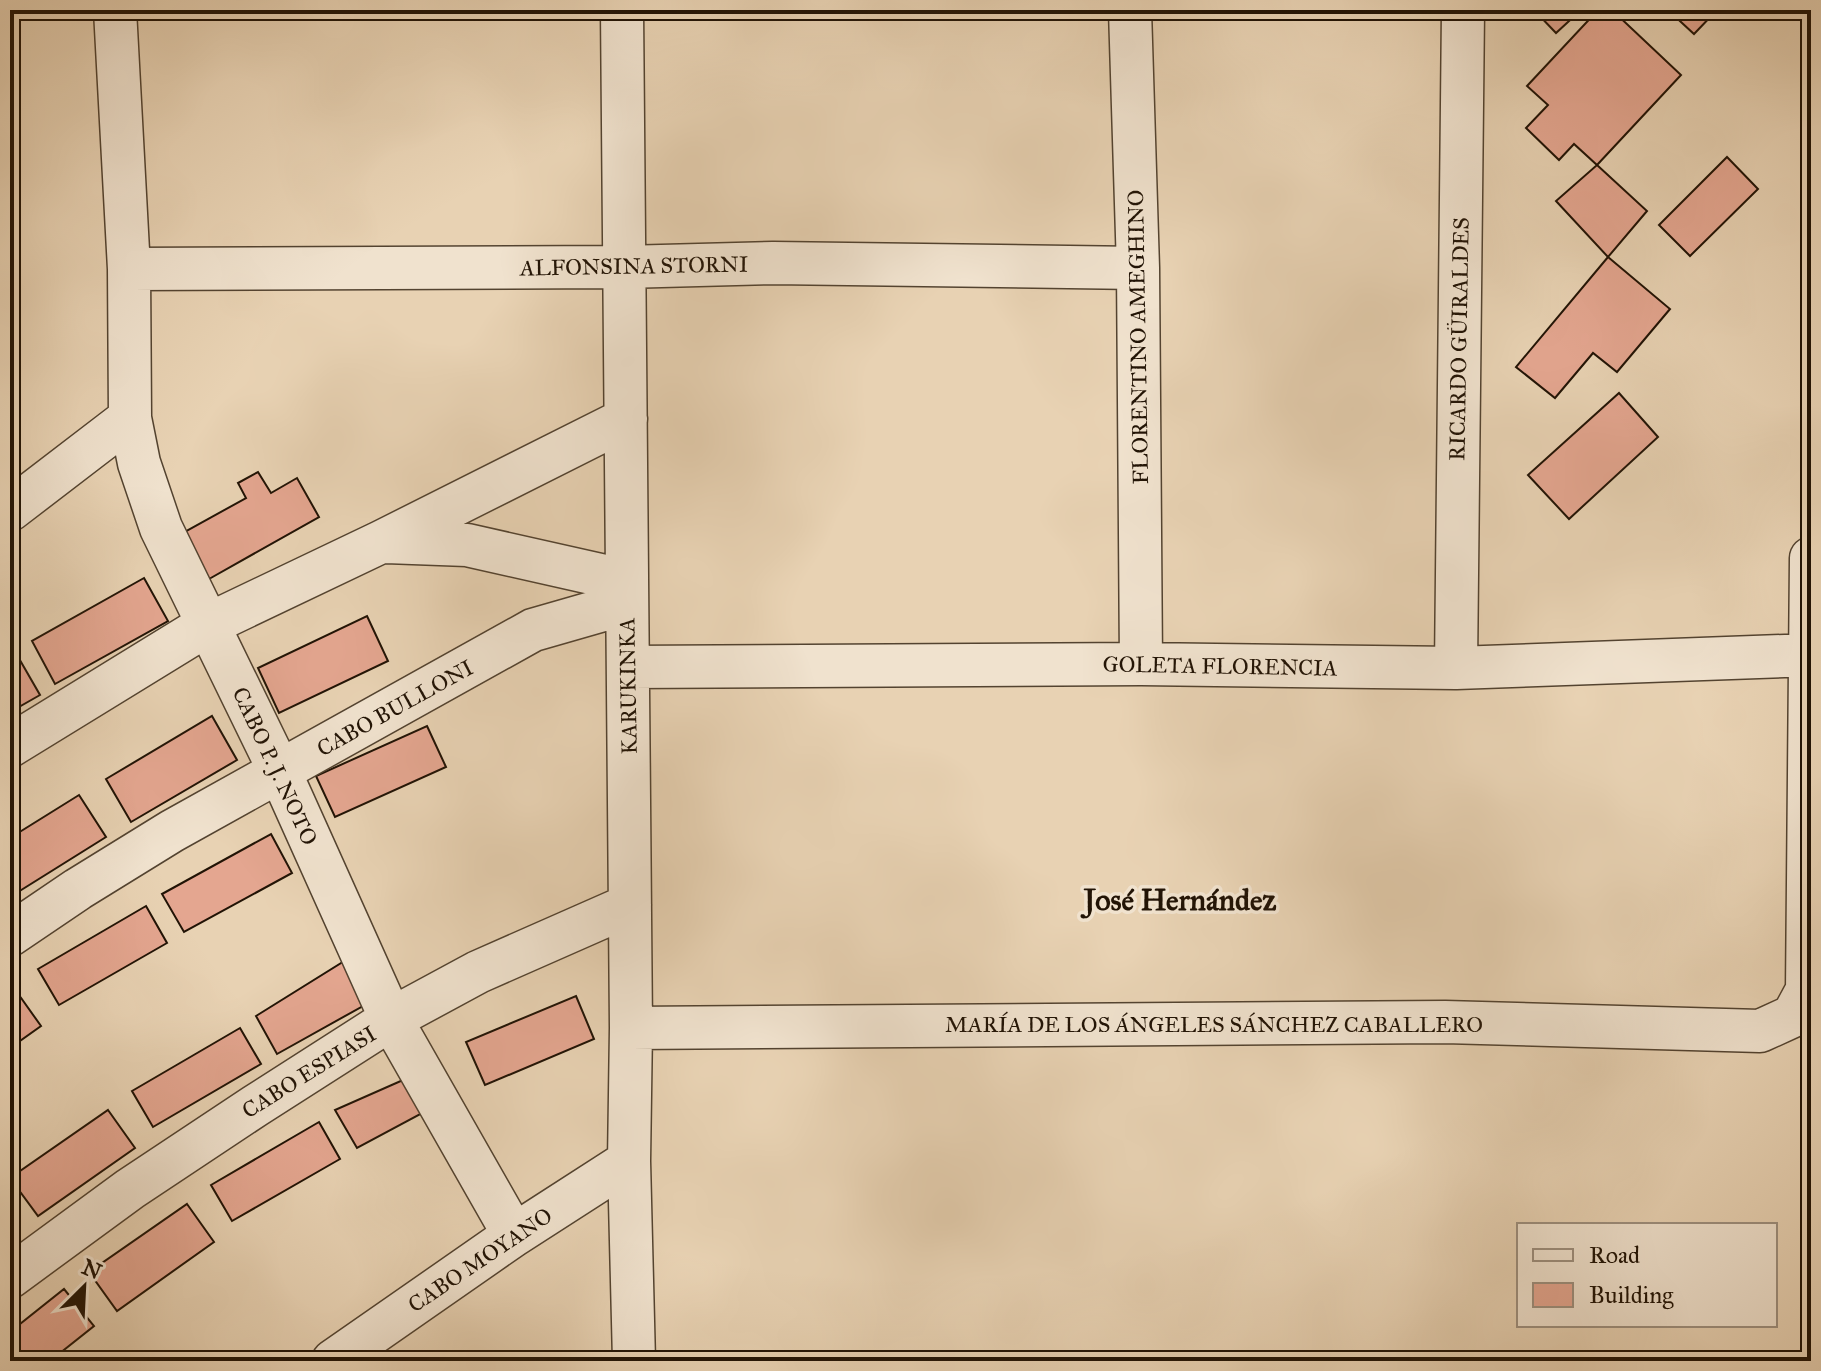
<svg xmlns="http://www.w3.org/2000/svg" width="1821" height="1371" font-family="'IM FELL Great Primer',serif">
<rect width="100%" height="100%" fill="#e8d2b3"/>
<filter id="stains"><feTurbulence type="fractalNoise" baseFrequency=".0025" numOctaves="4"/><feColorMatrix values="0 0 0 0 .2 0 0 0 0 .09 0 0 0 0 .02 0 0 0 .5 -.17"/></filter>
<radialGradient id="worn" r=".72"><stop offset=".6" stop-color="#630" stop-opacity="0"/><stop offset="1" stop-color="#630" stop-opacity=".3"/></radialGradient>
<!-- building -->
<path fill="#e4a690" stroke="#211305" stroke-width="2" d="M1534 10H1581L1556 33Z
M1598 10H1612L1681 75 1597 165 1574 144 1559 160 1526 128 1548 105 1527 86Z
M1668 10H1717L1694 34Z
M1727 157 1758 189 1690 256 1659 225Z
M1597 165 1647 211 1608 257 1556 201Z
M1608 257 1670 309 1617 372 1593 353 1555 398 1516 367Z
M1619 393 1658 437 1569 519 1528 475Z
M258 472 271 493 297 478 319 517 209 579 183 533 246 498 238 483Z
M144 578 168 621 55 684 32 641Z
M367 616 388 661 279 713 258 668Z
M17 655 40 695 10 712V659Z
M212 716 237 760 131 822 106 779Z
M427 726 446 767 335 817 316 776Z
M79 795 106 837 10 897V838Z
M271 834 292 873 184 932 162 894Z
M146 906 167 943 59 1005 38 969Z
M346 960 363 1006 277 1054 256 1016Z
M14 988 41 1026 10 1048V991Z
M576 996 594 1039 485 1085 466 1042Z
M240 1028 261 1064 153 1127 132 1091Z
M403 1080 428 1110 357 1148 335 1110Z
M108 1110 135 1148 38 1216 10 1178Z
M319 1122 340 1159 232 1221 211 1185Z
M187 1204 214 1242 117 1311 89 1272Z
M64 1289 94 1326 50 1361H10V1332Z"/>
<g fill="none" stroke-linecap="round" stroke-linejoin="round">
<!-- street casing -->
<g stroke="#534330" stroke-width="45">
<path id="street" d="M115 10 129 269 130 418 139 463 161 528 280 772 391 1019 514 1235
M622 10 631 1028 629 1161 634 1361
M1130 10 1138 268 1141 664
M129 269 624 267 773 263 1138 268
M10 510 130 418
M386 542 467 545 627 581
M628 667 1141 664 1456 668 1811 655
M1456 668 1463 10
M10 746 207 625 381 542 626 419
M10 935 78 889 172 831 533 630 627 603
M631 1028 1445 1022 1760 1031 1793 1016 1807 990 1811 558
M10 1277 130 1189 255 1106 391 1019 478 972 630 905
M333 1361 514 1235 629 1161"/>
</g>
<!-- street -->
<use href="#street" stroke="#f0e2ce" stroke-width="42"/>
</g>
<g text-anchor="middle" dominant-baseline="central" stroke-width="7" stroke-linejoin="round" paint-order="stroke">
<!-- street labels -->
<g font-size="22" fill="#211305" stroke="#f0e2ce">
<text transform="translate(634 266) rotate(-1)">ALFONSINA STORNI</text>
<text transform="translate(1138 337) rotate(-91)">FLORENTINO AMEGHINO</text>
<text transform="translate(1459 339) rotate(-89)">RICARDO GÜIRALDES</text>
<text transform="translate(1220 666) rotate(1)">GOLETA FLORENCIA</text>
<text transform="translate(628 686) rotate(-91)">KARUKINKA</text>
<text transform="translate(395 708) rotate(-29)">CABO BULLONI</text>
<text transform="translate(275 766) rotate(65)">CABO P. J. NOTO</text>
<text x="1214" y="1024">MARÍA DE LOS ÁNGELES SÁNCHEZ CABALLERO</text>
<text transform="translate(309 1072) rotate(-32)">CABO ESPIASI</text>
<text transform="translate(480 1260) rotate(-34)">CABO MOYANO</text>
</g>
<!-- district labels -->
<g font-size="30" font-weight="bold" fill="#211305" stroke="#f0e2ce">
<text x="1180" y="900">José Hernández</text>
</g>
</g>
<!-- margin -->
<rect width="1821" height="1371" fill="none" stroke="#e8d2b3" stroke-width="40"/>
<rect x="12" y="12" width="1797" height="1347" fill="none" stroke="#211305" stroke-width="4"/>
<rect x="20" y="20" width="1781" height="1331" fill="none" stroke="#211305" stroke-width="2"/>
<!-- legend -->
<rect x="1517" y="1223" width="260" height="104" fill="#f0e2ce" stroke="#9d8f7e" stroke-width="2"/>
<rect x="1533" y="1249" width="40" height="12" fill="#f0e2ce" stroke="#9d8f7e" stroke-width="2"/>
<text x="1589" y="1263" font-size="24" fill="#211305">Road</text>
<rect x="1533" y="1283" width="40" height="24" fill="#e4a690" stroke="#9d8f7e" stroke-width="2"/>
<text x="1589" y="1303" font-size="24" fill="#211305">Building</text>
<!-- north arrow -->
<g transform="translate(84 1287) rotate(24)" stroke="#f0e2ce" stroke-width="6" paint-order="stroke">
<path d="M0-6L14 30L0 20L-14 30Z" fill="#211305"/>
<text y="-12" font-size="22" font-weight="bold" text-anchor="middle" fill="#211305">N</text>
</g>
<rect width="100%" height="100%" filter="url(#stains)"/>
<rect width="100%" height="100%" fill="url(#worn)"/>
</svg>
